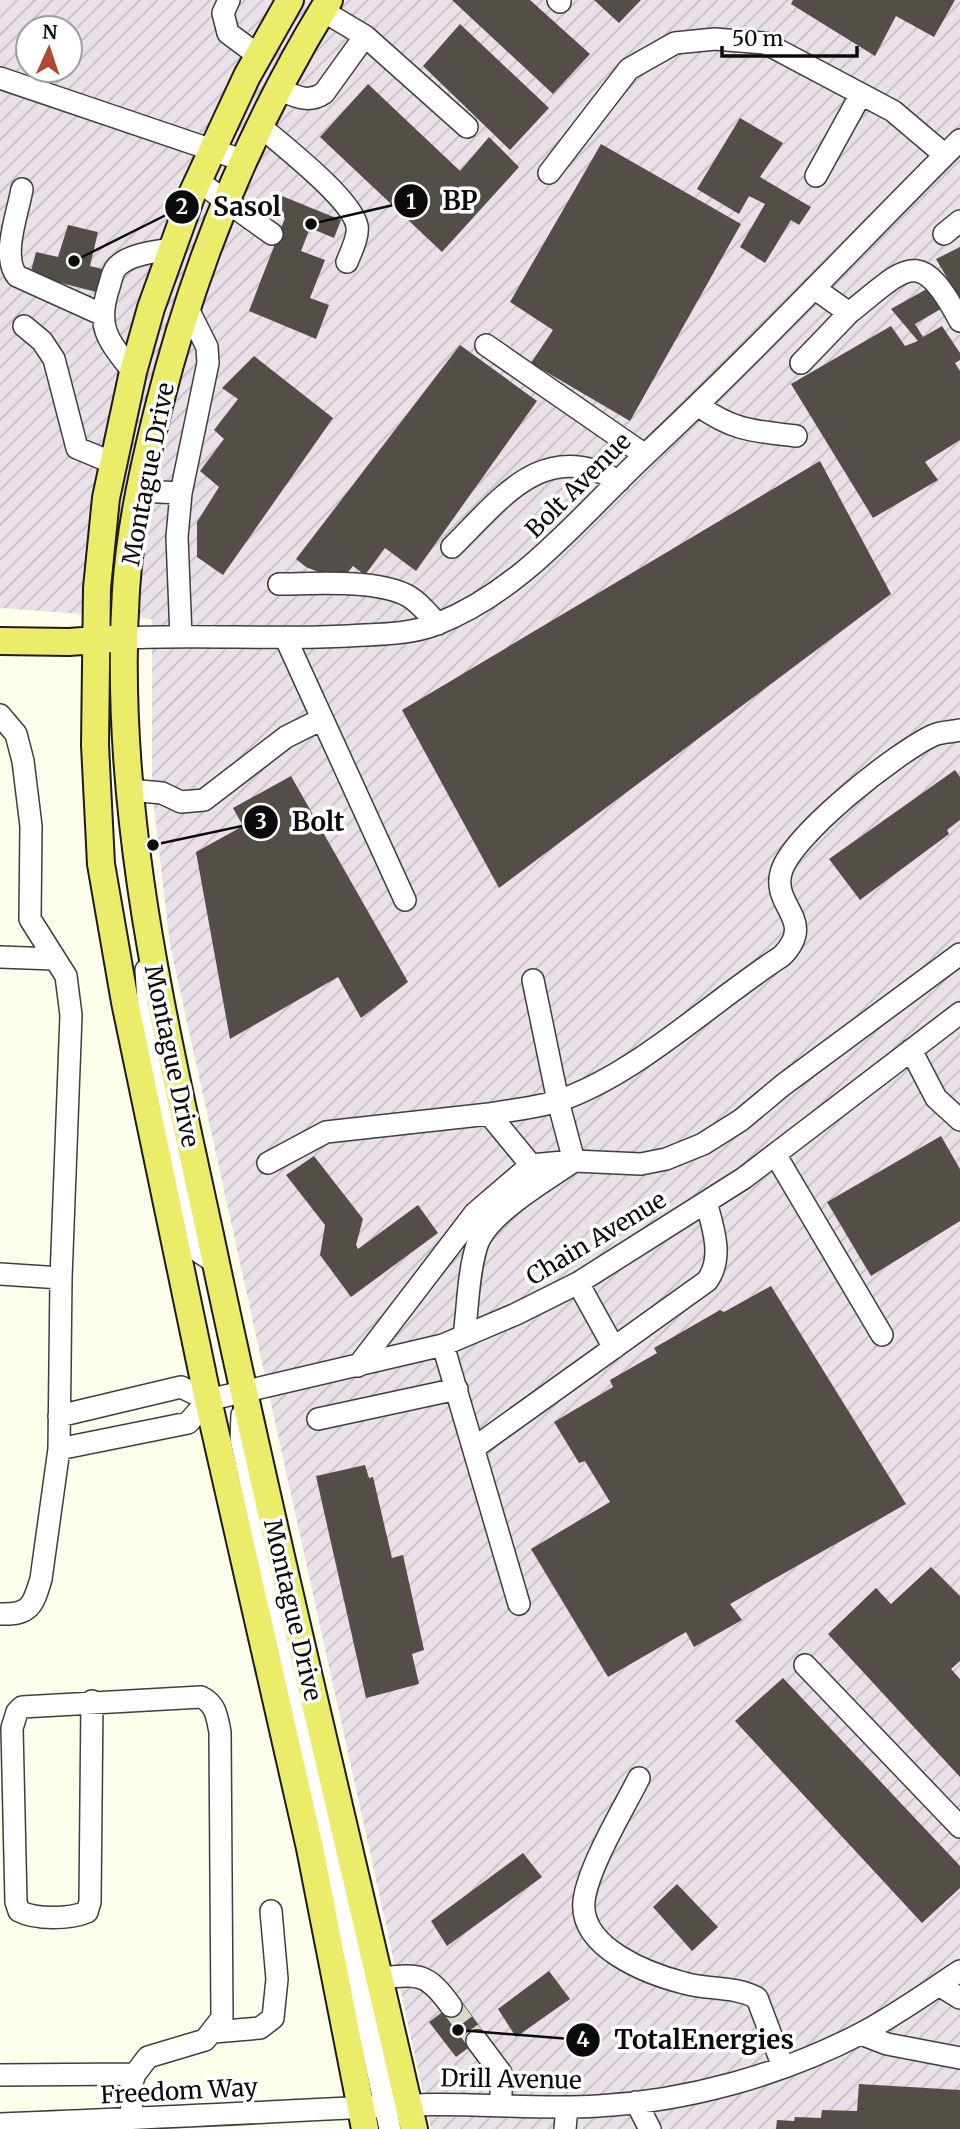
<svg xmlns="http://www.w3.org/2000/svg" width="960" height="2129" font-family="Merriweather,serif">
<defs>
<pattern id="industrial-furrows" width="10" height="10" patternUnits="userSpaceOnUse" patternTransform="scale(1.75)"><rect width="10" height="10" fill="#e9e0e8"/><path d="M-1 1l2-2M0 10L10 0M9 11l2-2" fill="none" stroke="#c6bfc6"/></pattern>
</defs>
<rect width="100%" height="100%" fill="#fcfdeb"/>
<!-- industrial -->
<path fill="url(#industrial-furrows)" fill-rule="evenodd" d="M0 0H960V2129H431L170 945 152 790V619L0 608ZM28 28H70V70H28Z"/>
<!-- building -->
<path fill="#534f48" d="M452 0H530L590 54 553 94Z
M594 0H641L619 23Z
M793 0H955L934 37 896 16 875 56 791 4Z
M460 24 549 108 510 150 423 66Z
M368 84 460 171 489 137 519 167 442 252 320 137Z
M740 118 783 143 760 177 811 207 799 225 791 220 765 263 740 247 765 204 749 196 739 214 697 189Z
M601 144 741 224 630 421 531 363 553 330 510 302Z
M272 192 341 220 334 238 310 228 301 251 325 260 310 298 329 305 316 339 249 311 285 218 265 210Z
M68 225 98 232 90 266 111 271 104 294 30 275 36 252 58 257Z
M960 247V300L936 259Z
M932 286 946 306 915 324 923 337 942 326 960 353V360L955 363 960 371V440L925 462 938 480 873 518 791 384 891 326 905 346 918 341 891 309Z
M460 345 537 401 416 571 385 548 365 575 353 566 344 577 321 573 306 567 296 559Z
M254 356 333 418 223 575 197 557V522L219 487 200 471 224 439 214 430 238 399 222 388Z
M820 461 891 594 499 888 402 710Z
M955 770 960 777V820L947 830 949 834 860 900 829 859Z
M291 776 408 982 361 1018 338 977 230 1039 196 852 243 826 233 808Z
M941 1136 960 1169V1221L871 1276 827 1202Z
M314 1156 363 1219 356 1245 358 1249 418 1205 438 1233 351 1297 320 1255 325 1225 286 1175Z
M771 1286 906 1504 730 1604 742 1620 694 1647 686 1632 608 1677 531 1549 610 1502 585 1461 579 1463 554 1422 613 1387 610 1380 657 1353 654 1348 720 1310 724 1312Z
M365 1465 369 1478 373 1477 392 1558 403 1555 424 1650 412 1654 419 1684 366 1698 316 1476Z
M931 1567 960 1596V1661L951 1669 960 1679V1777L828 1634 876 1588 891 1604Z
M783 1678 960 1866V1888L922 1923 735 1721Z
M523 1853 542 1877 447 1946 431 1921Z
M677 1884 718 1927 692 1951 653 1907Z
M549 1971 570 1999 516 2037 498 2009Z
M460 1999 486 2035 456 2057 429 2022Z
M859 2084 960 2090V2129H776L777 2120 794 2121 795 2117 821 2118 822 2110 857 2111Z"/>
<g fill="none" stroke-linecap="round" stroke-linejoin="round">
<!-- minor-tunnel -->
<path stroke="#d8d9c9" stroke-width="21" stroke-dasharray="21 10" stroke-linecap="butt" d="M451 2006 477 2041"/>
<!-- minor casing -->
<g stroke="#3e3e3e" stroke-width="24">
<path id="minor" d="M229 0 223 13 228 33 259 56
M558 0 560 2
M323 11 365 36
M0 78 242 160
M278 89C295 96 308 104 324 93L365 36 467 127
M260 126C282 145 352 199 357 226 359 236 351 252 347 262
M549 173 629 69 675 43 715 39 765 43 893 111 945 155
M816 176 861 94
M198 181 272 234
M22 189C18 213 1 256 17 276L101 314
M944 234 960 221
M849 313C906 268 919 243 960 321
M24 326 42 341 54 359 77 448 113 463
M486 345 645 455
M801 363 849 313 814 288
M133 372C109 341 96 329 108 290 111 282 112 270 119 265 131 254 155 252 170 249
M699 406C734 431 754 431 796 436
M139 491 181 493
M452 547C502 498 543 438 619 481
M279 584C314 584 386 578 414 600 423 607 430 616 438 624
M181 637 177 537 181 493 208 363 207 347 187 307
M126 638C200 634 274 640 348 636 377 634 409 635 437 624 523 590 580 516 645 455 754 353 855 245 960 140
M286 639 405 900
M0 715 16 734 23 761 31 826 30 919 66 976 71 1015 61 1278 59 1449 41 1579C33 1606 30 1615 0 1614
M130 790 162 793 181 802 204 800 286 737 322 719
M0 957 54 959
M146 970 149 1018 199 1252 216 1263
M911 1050 936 1098 960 1120
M489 1114C511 1110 536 1108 558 1101 636 1075 712 1001 782 956 817 920 772 907 781 873 790 836 898 751 934 735 941 732 952 732 960 730
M775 1154 882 1335
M268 1163 326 1132 489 1114 531 1165
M0 1274 61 1278
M578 1283 614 1348
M464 1336C468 1307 468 1273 477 1245 488 1213 547 1180 574 1161L558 1101 533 980
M443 1345 519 1604
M358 1366 475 1213 531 1165 574 1161 641 1164 666 1159 703 1144 741 1120 783 1085 960 954
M208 1400 443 1345 516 1314 578 1283 744 1178 960 1013
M242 1415 241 1439 390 2129
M59 1416 181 1387 208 1400
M318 1419 457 1389
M474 1448 707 1281C724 1258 713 1227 706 1202
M59 1449 188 1423 208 1400
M805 1665 960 1827
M92 1701 90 1902 87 1912C70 1919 36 1920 19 1911L16 1902 12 1728 17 1712 22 1707 201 1697C216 1704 217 1717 220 1732L222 2018 205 2040 148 2057 135 2074 131 2086 132 2120
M639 1778C623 1810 588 1867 584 1901 579 1948 649 1974 684 1983 708 1990 735 1986 757 1998L783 2067
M381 1978C420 1974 427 1973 451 2006
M939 1985 960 1998
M214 2032 260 2028 273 2018 277 1979 271 1911
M861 2034 887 2044 960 2058
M477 2041 501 2073V2106
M0 2075 135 2074
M636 2102 650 2129
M0 2124C136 2119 271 2112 407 2105 471 2102 534 2110 598 2106 687 2101 782 2075 862 2033 896 2015 928 1992 960 1971
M565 2129 567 2107"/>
</g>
<!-- major casing -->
<g stroke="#1c1c1c" stroke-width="30">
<path id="major" d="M290 0 247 76 192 194 151 308 133 372 106 498 97 588 95 745 101 864 125 1002 208 1400 310 1848 365 2129
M329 0C251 126 195 262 159 406 144 466 130 528 126 590 112 811 164 1021 210 1235 273 1534 346 1831 414 2129
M0 641 69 642 110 639"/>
</g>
<!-- minor -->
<use href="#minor" stroke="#fff" stroke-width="21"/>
<!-- major -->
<use href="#major" stroke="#ecec6b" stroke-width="26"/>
</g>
<g text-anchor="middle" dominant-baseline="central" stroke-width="7" stroke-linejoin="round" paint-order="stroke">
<!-- street labels -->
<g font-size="24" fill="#0b0b0b" stroke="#fff">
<text transform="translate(148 474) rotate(-79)">Montague Drive</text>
<text transform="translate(578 485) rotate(-45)">Bolt Avenue</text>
<text transform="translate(172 1056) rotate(78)">Montague Drive</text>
<text transform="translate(596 1238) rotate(-31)">Chain Avenue</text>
<text transform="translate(293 1610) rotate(77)">Montague Drive</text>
<text transform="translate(511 2079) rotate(1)">Drill Avenue</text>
<text transform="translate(179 2091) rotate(-3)">Freedom Way</text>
</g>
</g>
<!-- callouts -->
<path fill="none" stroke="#0b0b0b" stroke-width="2.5" d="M311 224L411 201M74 261L182 207M153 845L261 822M458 2030L583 2040"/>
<g fill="#0b0b0b" stroke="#fff" stroke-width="2.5">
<circle cx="311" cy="224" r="7"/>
<circle cx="74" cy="261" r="7"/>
<circle cx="153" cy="845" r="7"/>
<circle cx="458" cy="2030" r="7"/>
<circle cx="411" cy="201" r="18"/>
<circle cx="182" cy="207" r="18"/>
<circle cx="261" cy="822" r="18"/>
<circle cx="583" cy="2040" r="18"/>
</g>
<g font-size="21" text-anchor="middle" font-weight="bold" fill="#fff">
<text x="411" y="209">1</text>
<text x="182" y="214">2</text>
<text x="261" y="829">3</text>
<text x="583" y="2047">4</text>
</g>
<g font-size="26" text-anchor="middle" font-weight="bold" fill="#0b0b0b" stroke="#fff" stroke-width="7" stroke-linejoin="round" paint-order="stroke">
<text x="460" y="210">BP</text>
<text x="247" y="216">Sasol</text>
<text x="318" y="831">Bolt</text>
<text x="704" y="2049">TotalEnergies</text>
</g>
<!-- north arrow -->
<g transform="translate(49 49) rotate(3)"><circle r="33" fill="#ffffff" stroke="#9d9d9d" stroke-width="2"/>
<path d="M0-5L12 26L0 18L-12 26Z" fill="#ae4830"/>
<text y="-10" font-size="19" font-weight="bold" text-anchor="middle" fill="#0b0b0b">N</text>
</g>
<!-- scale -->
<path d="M722 46v10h135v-10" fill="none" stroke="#0b0b0b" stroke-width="3.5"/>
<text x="732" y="46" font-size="21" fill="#0b0b0b" stroke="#ffffff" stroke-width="5" paint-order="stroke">50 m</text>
</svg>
